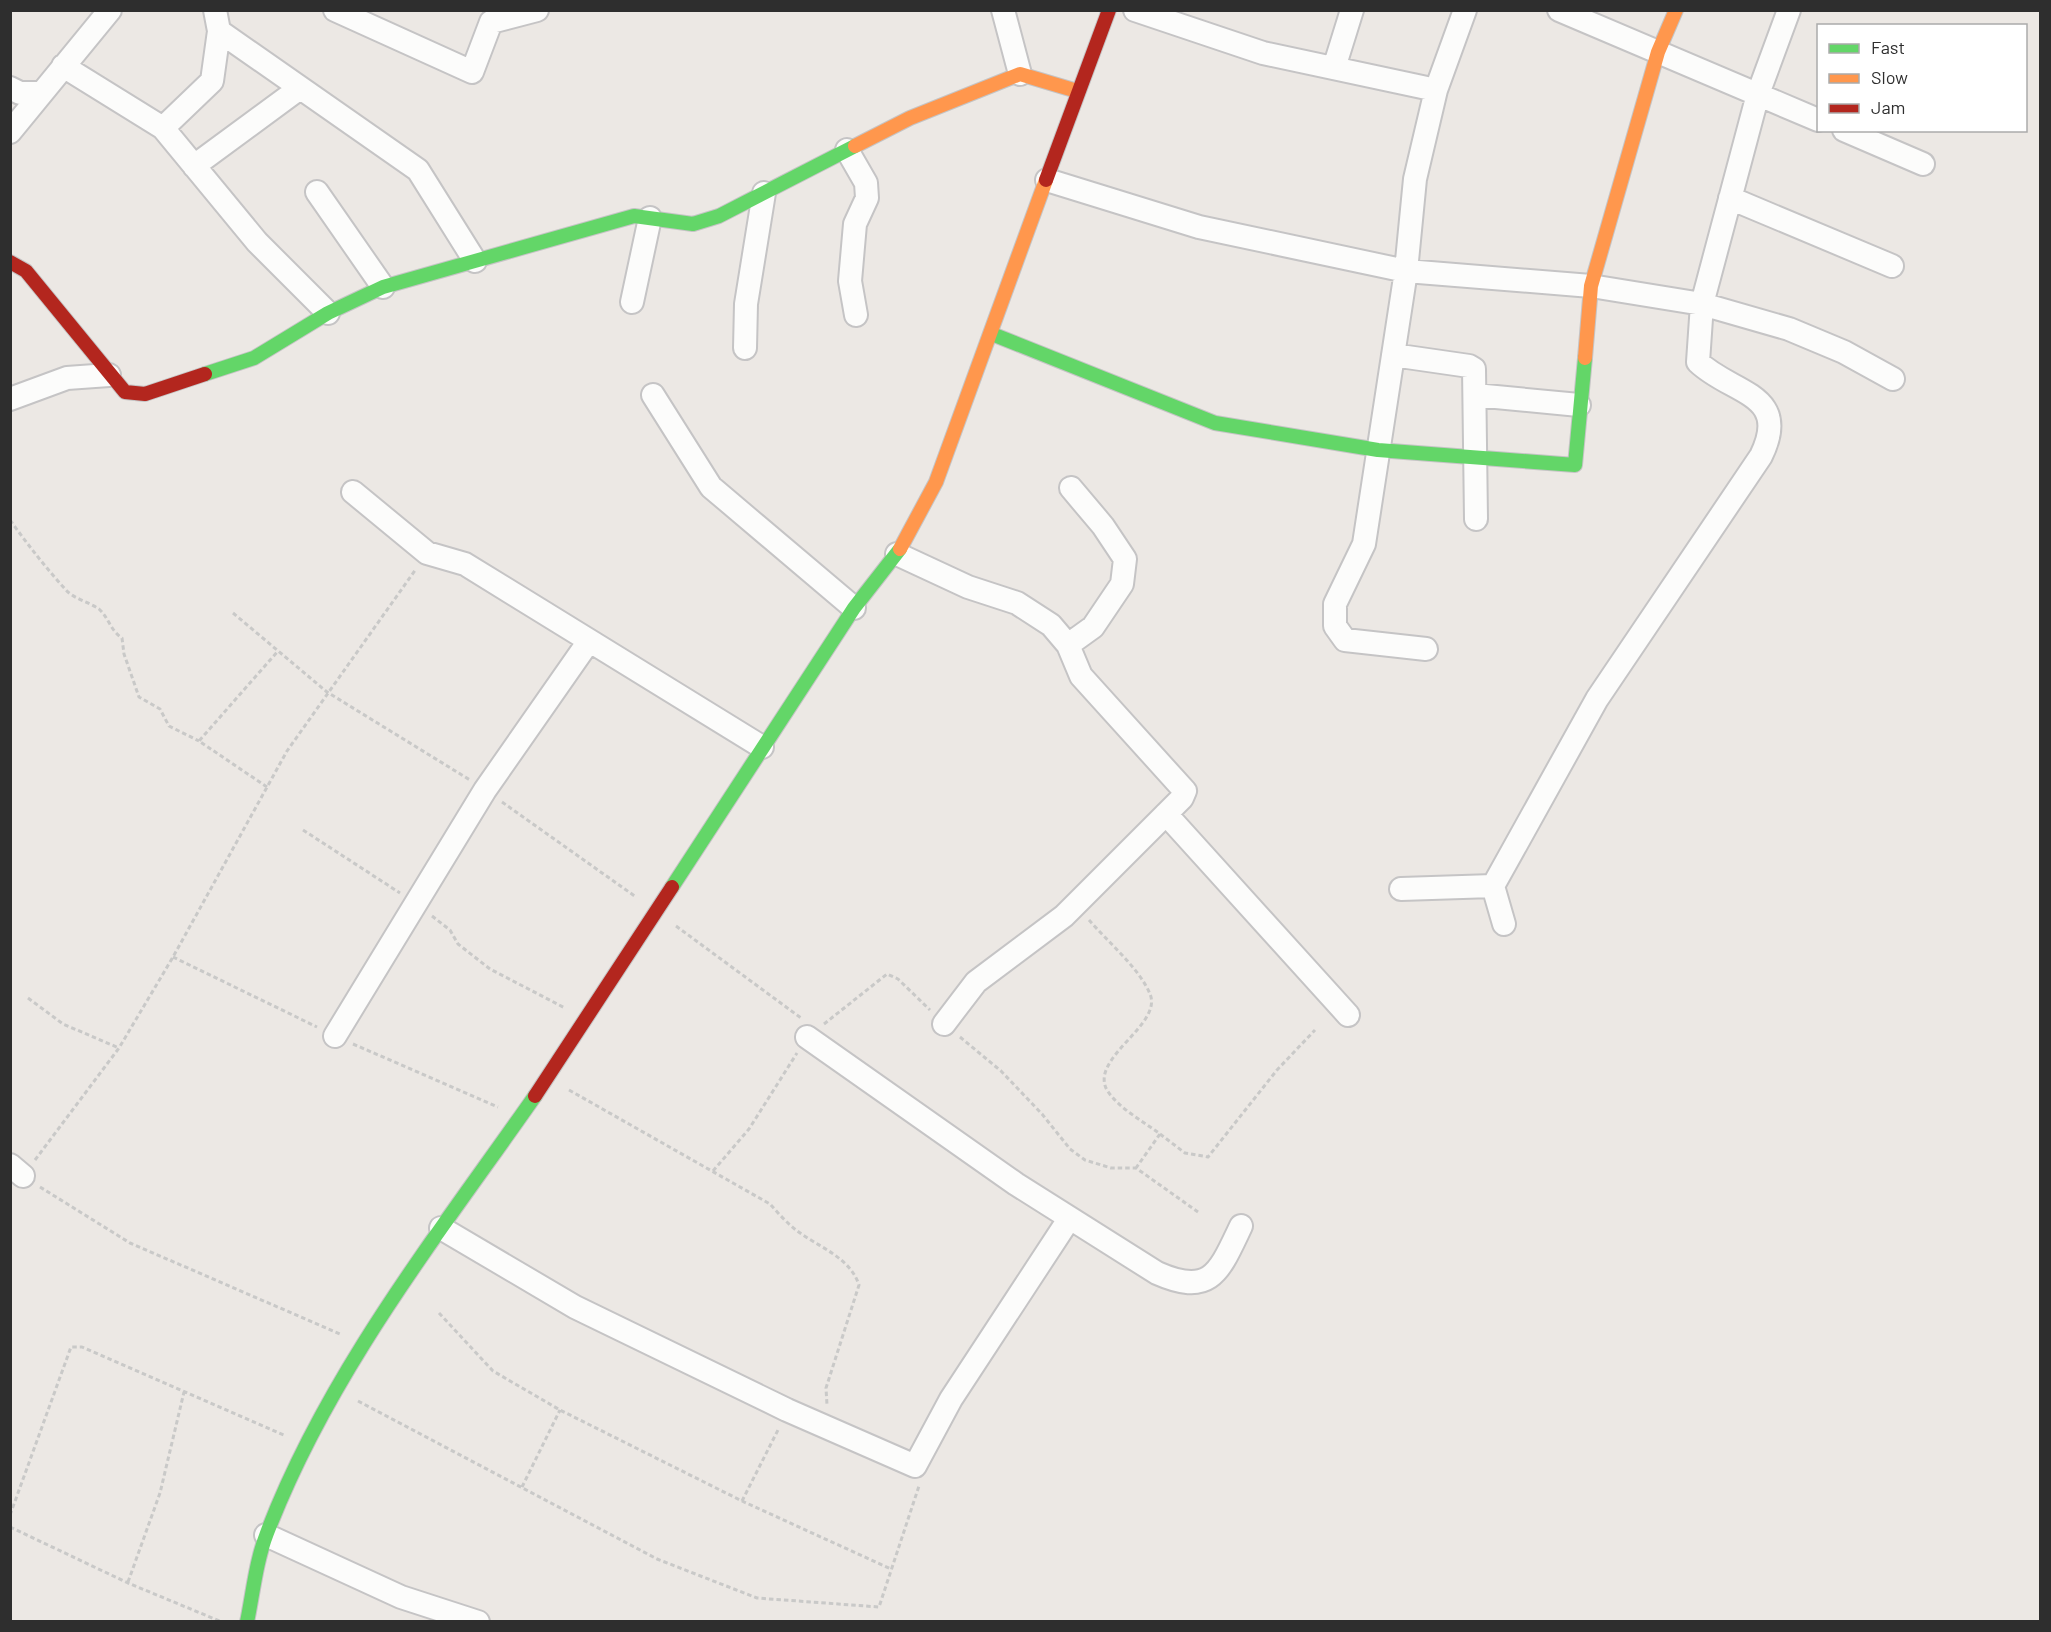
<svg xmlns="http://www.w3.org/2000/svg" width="2051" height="1632" font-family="Barlow,sans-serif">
<rect width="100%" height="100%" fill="#ece8e4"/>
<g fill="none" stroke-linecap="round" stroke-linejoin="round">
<!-- street casing -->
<g stroke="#c5c4c5" stroke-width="26">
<path id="street" d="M335 10 472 72 491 22 537 10
M1003 10 1020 74
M1135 10 1263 53 1436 90
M1559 10 1818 120
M219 31 418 170 475 261
M63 66 163 128 257 242 328 313
M1334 68 1352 10
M10 88 20 93H42
M163 128 212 81 219 31 215 10
M1844 130 1923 164
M10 132 110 10
M847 150 866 183 867 198 855 224 850 281 856 315
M194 166 300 88
M1047 180 1199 227 1406 271 1591 286 1702 304 1789 329 1844 352 1893 379
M317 192 383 287
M1730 198 1892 266
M632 302 650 218
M745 348 746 304 764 193
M1393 355 1469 366 1474 369 1476 519
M653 395 711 487 854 608
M1475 395 1579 405
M10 399 67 378 109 375
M353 492 427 553 465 564 762 747
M897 554 968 587 1017 603 1051 625 1068 645 1081 676 1185 791 1182 798 1064 916 976 982 944 1024
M1068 645 1093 627 1122 584 1125 559 1103 526 1071 488
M1426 649 1345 640 1335 626V604L1364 544 1406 271 1415 179 1436 90 1465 10
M1166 814 1348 1015
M1401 889 1493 886
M1504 924 1493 886 1597 699 1761 456C1792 393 1731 394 1698 362L1702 304 1758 94 1789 10
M335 1036 485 790 589 641
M807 1037 1016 1184 1157 1273C1211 1297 1219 1272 1241 1226
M10 1165 23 1176
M441 1228 575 1307 787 1410 915 1466 951 1399 1069 1219
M266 1535 401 1597 478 1622"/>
</g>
<!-- fast casing -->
<g stroke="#c5c4c5" stroke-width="16">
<path id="fast" d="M992 334 1215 423 1378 450 1575 465 1585 358
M205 374 254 358 328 313 383 287 634 216 693 224 719 216 855 146
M672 887 854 608 900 549
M247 1622C253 1593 256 1561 267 1533 328 1373 437 1236 535 1096"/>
</g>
<!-- slow casing -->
<g stroke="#c5c4c5" stroke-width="16">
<path id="slow" d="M855 146 910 118 1020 74 1077 91
M1585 358 1591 286 1658 52 1676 10
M900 549 936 482 1046 180"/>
</g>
<!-- jam casing -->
<g stroke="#c5c4c5" stroke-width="16">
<path id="jam" d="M1046 180 1109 10
M10 262 26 271 125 392 145 394 205 374
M535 1096 672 887"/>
</g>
<!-- path -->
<path stroke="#c9c9c8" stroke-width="3" stroke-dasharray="4.5 3" stroke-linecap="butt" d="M10 520C28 545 46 568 66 590 74 599 89 602 99 609 109 618 110 630 122 638L124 654 139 697 160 709 169 726 199 741
M233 613 327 692 470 780
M267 787 199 741 278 651
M502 802 636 897
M303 830 400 893
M432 916 450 930 458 944 490 969 565 1008
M1089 920C1107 941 1140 969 1150 994 1163 1025 1089 1058 1107 1090 1118 1108 1143 1121 1160 1134L1136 1168
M676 926 801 1018
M173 957 317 1027
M28 998 63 1024 119 1048
M824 1024 887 974 898 979 930 1010
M960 1037 1001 1071 1042 1114 1070 1149 1085 1160 1111 1168H1136L1198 1212
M353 1044 498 1107
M569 1090 770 1204C778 1213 787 1223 796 1230 818 1247 850 1257 859 1285L826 1388 827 1405
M1160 1134 1185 1153 1208 1157 1277 1070 1315 1030
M35 1160 119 1048 173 957 287 751 416 569
M713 1171 749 1129 797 1053
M40 1187 130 1243 340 1334
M439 1313 493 1371 560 1410 742 1501 891 1569
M358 1401 657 1559 757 1598 879 1607 919 1486
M522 1487 560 1410
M742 1501 779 1428
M10 1515 71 1347H82L286 1436
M10 1527 128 1583 222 1622
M128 1582 160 1493 184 1392"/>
<!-- street -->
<use href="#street" stroke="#fcfcfb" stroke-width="22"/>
<!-- fast -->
<use href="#fast" stroke="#63d668" stroke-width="14"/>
<!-- slow -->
<use href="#slow" stroke="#ff974d" stroke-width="14"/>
<!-- jam -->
<use href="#jam" stroke="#b3261e" stroke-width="14"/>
</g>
<!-- border -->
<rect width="2051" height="1632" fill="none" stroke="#2e2e2e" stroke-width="24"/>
<!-- legend -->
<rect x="1817" y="24" width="210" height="108" fill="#ffffff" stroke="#ababab" stroke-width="1.5"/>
<rect x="1829" y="44" width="30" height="9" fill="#63d668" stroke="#ababab" stroke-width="1.5"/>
<text x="1871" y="54" font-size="18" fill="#2e2e2e">Fast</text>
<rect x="1829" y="74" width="30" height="9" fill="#ff974d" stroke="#ababab" stroke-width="1.5"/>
<text x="1871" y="84" font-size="18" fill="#2e2e2e">Slow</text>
<rect x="1829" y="104" width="30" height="9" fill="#b3261e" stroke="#ababab" stroke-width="1.5"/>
<text x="1871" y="114" font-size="18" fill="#2e2e2e">Jam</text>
</svg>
